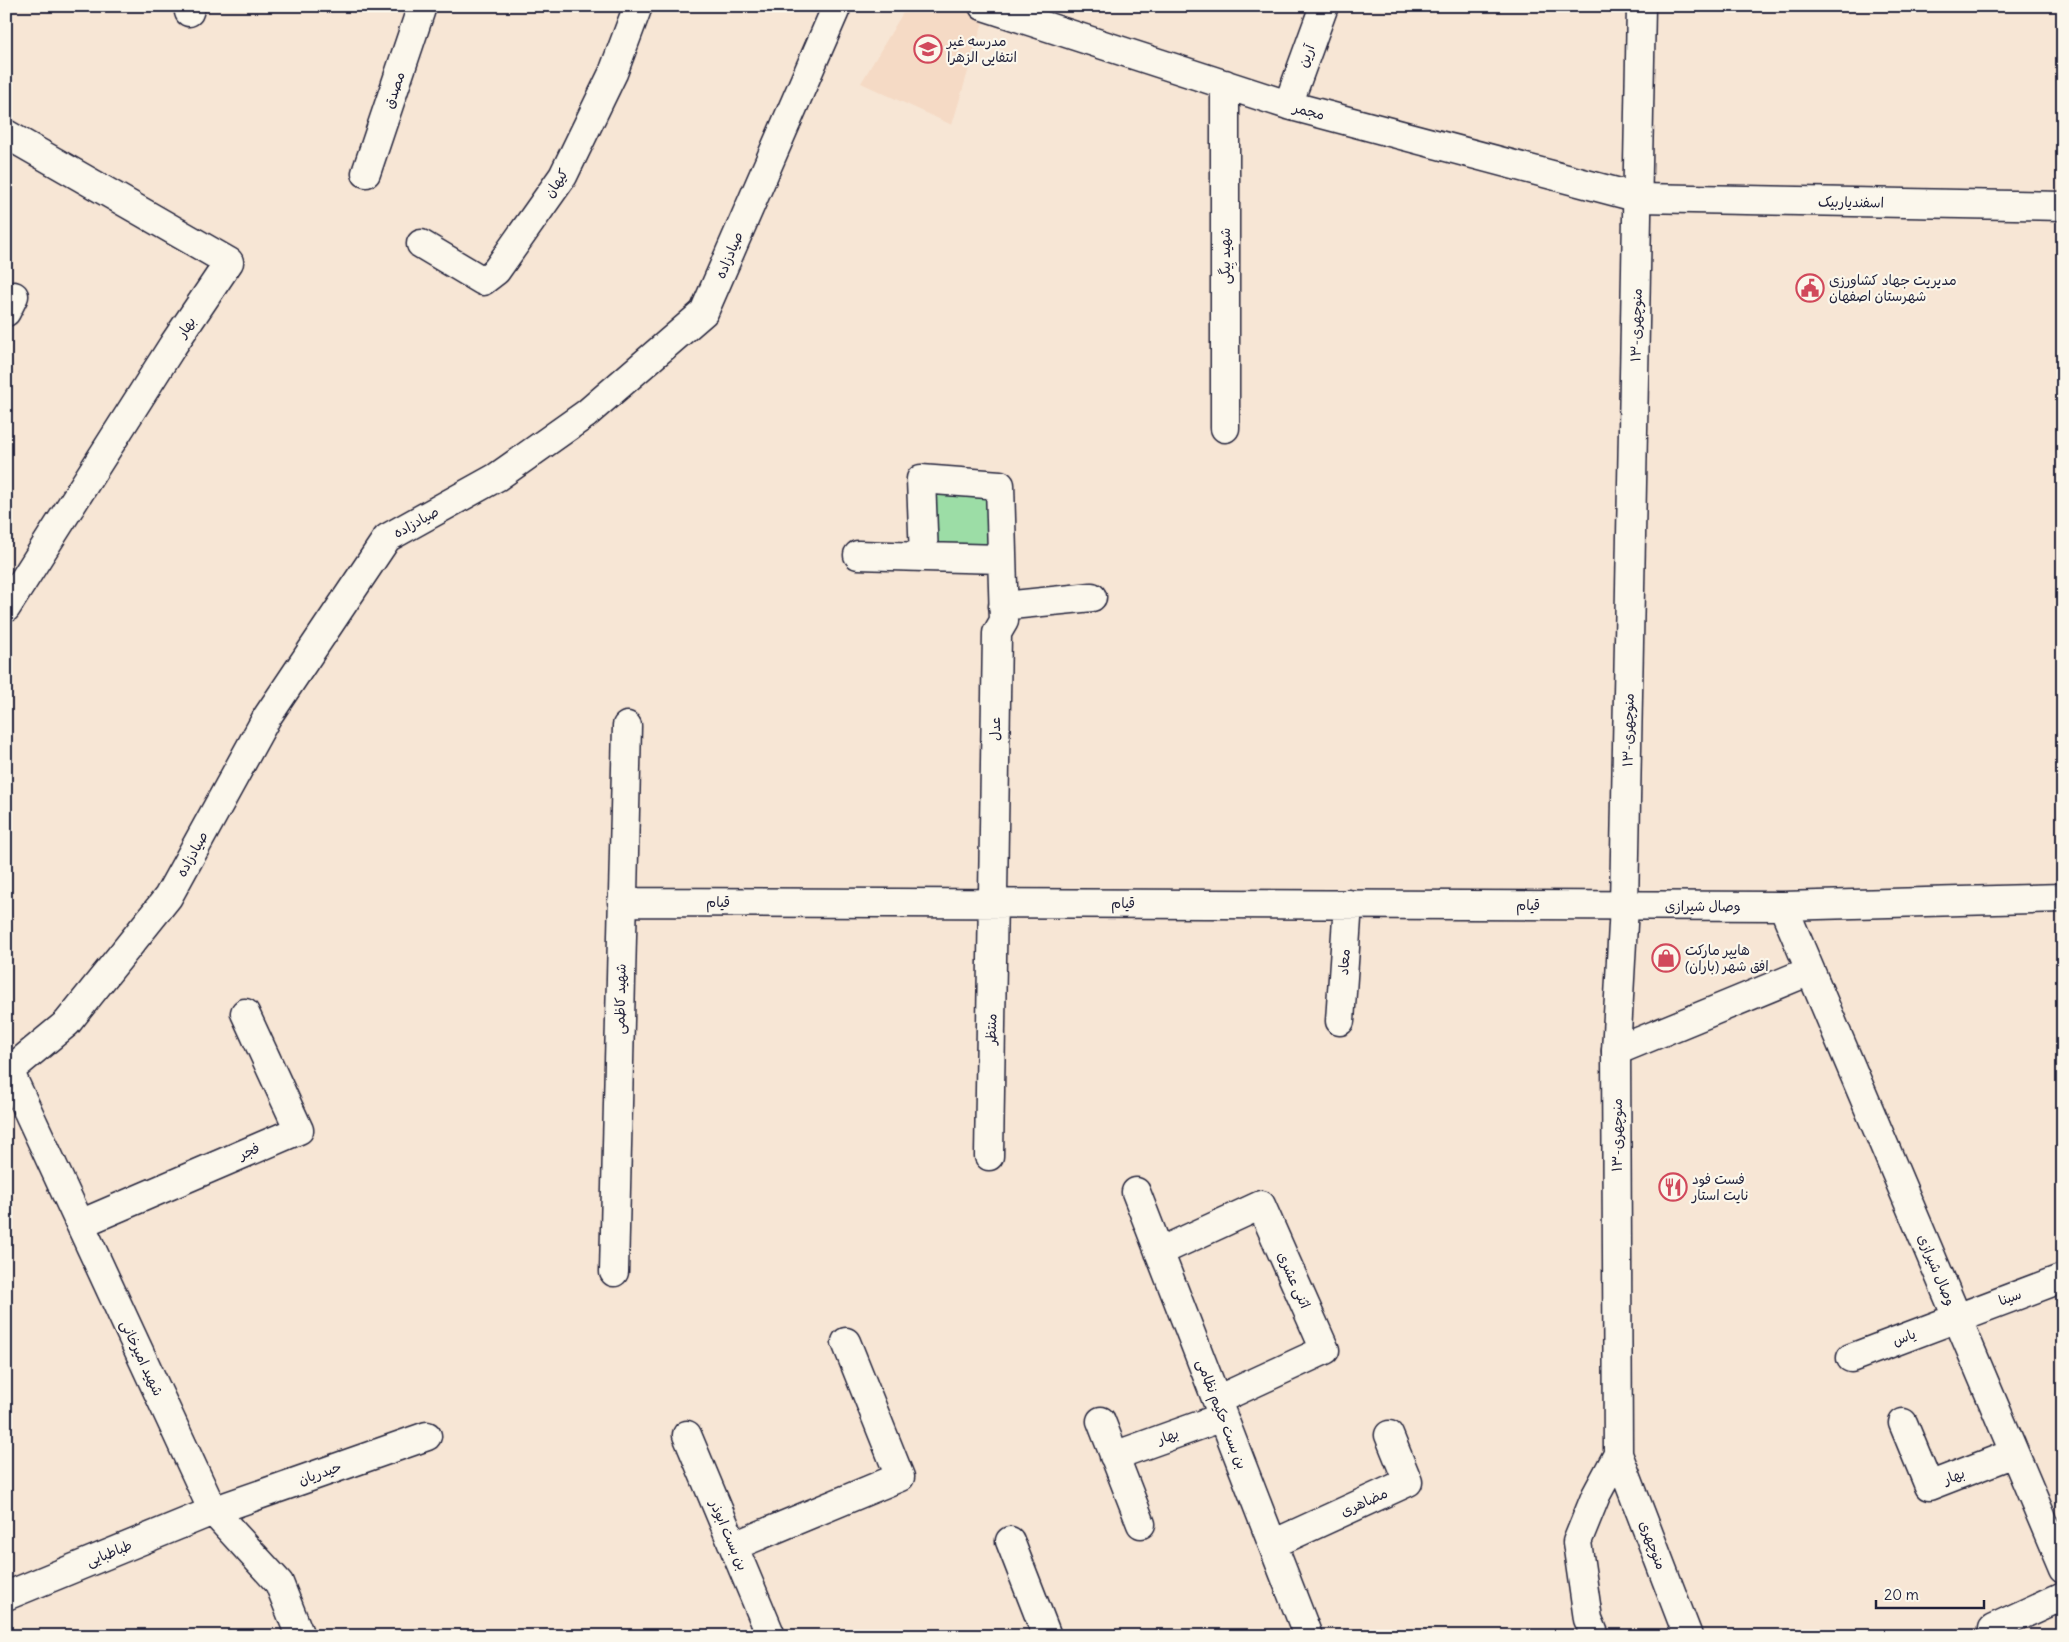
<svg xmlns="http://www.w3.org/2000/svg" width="2069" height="1642" font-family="Delius,'Playpen Sans Arabic',sans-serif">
<rect width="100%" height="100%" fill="#f7e6d5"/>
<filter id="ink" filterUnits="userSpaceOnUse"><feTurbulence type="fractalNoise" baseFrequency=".02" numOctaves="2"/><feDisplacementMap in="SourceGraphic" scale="10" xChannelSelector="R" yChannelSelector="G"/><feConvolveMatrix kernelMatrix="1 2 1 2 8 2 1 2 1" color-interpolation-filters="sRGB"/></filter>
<g filter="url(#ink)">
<!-- built -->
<path fill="#f5dac5" d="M907 6H953L985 15 952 125 861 83Z"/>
<!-- green -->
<path fill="#9cdda6" stroke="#5f8070" d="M933 490 991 494 992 548 937 545Z"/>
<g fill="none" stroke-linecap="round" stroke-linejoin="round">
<!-- minor casing -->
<g stroke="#22223b" stroke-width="31">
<path id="minor" d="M983 6 1288 105 1639 198 2063 206
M189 12 191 6
M1225 84V428
M1288 105 1324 6
M6 134 229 262 173 345 6 608
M366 173 422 6
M421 244 483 281 496 271 563 176 613 73 638 6
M6 312 14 296
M858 555 924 557
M1003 606 1092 597
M622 902 1783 906 2063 898
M1783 906 2063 1568
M1340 1021 1348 904
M1616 1051 1810 971
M6 1064 213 1511 279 1583 300 1636
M9 1071 67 1023 168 897 267 717 387 538 497 477 586 414 704 312 837 6
M989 1156 997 633 1004 621 1000 485 921 479 924 557 1002 559
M1136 1192 1308 1636
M80 1224 299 1130 245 1013
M1159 1252 1261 1205 1325 1350 1217 1400
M614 1272 627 726
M1851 1358 2063 1278
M1101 1421 1141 1524
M1903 1423 1929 1486 2014 1453
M687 1435 771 1636
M1114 1456 1223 1417
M1010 1541 1047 1636
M1273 1544 1408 1482 1389 1435
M734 1546 900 1477 846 1342
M6 1596 213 1511 427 1436
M1993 1628 2063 1596"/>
</g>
<!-- major casing -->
<g stroke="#22223b" stroke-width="31">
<path id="major" d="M1641 6 1624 906 1616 1051 1618 1454 1688 1636
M1595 1636 1588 1619 1577 1542 1596 1495 1618 1454"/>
</g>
<!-- minor -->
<use href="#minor" stroke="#fbf7ec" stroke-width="28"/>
<!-- major -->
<use href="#major" stroke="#fbf7ec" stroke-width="28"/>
</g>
</g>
<!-- icons -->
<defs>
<g id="school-ring" transform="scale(1.4375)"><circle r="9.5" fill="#fbf7ec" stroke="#d1495b" stroke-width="1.5"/><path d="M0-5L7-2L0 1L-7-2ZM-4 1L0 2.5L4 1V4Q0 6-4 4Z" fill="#d1495b"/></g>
<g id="civic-ring" transform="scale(1.4375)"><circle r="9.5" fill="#fbf7ec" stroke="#d1495b" stroke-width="1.5"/><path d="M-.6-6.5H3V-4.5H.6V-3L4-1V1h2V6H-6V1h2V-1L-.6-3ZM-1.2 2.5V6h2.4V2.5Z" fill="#d1495b"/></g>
<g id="shop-ring" transform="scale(1.4375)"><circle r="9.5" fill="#fbf7ec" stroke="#d1495b" stroke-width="1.5"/><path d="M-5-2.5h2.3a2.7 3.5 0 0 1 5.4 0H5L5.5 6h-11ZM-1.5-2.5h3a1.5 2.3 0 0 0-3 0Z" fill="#d1495b"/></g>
<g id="restaurant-ring" transform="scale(1.4375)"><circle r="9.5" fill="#fbf7ec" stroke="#d1495b" stroke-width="1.5"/><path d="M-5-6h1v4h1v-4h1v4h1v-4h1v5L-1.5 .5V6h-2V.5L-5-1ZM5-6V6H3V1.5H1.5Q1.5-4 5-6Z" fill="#d1495b"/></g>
</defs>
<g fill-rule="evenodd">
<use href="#school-ring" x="928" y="49"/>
<use href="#civic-ring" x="1810" y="288"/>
<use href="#shop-ring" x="1666" y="958"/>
<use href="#restaurant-ring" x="1673" y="1187"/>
</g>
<g text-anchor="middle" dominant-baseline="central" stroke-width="4.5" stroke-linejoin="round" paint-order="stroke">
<!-- poi labels -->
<g font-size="14" fill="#22223b" stroke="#fbf7ec" text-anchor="start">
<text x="947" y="41">مدرسه غیر<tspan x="947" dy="16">انتفایی الزهرا</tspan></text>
<text x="1829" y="280">مدیریت جهاد کشاورزی<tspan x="1829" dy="16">شهرستان اصفهان</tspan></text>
<text x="1685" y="950">هایپر مارکت<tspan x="1685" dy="16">افق شهر (باران)</tspan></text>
<text x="1692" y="1179">فست فود<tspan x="1692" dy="16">نایت استار</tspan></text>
</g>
<!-- street labels -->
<g font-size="14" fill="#22223b" stroke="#fbf7ec">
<text transform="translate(1306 56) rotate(-70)">آرین</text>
<text transform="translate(394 90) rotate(-71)">مصدق</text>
<text transform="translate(1309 111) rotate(15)">مجمر</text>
<text transform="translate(556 183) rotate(-57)">کیهان</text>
<text transform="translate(1851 202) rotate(1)">اسفندیاربیک</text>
<text transform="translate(729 255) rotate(-67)">صیادزاده</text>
<text transform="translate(1225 256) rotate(-90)">شهید بِیگی</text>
<text transform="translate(1636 325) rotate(-89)">۱۳-منوچهری</text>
<text transform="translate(186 327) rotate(-56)">بهار</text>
<text transform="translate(416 522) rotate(-29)">صیادزاده</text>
<text transform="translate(995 729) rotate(-89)">عدل</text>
<text transform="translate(1628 730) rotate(-89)">۱۳-منوچهری</text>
<text transform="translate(192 854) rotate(-61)">صیادزاده</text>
<text x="718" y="902">قیام</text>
<text x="1123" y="903">قیام</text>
<text x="1528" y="905">قیام</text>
<text x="1703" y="906">وصال شیرازی</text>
<text transform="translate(1344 962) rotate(-86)">معاد</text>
<text transform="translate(620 999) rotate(-89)">شهید کاظمی</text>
<text transform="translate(991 1029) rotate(-89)">منتظر</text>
<text transform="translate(1617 1135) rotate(-90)">۱۳-منوچهری</text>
<text transform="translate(249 1151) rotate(-23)">فجر</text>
<text transform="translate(1937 1270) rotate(67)">وصال شیرازی</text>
<text transform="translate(1294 1280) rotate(66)">اثنی عشری</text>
<text transform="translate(2010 1297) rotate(-20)">سینا</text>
<text transform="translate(1904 1337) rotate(-21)">یاس</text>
<text transform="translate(142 1358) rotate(65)">شهید امیرخانی</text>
<text transform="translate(1222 1414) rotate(69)">بن بست حکیم نظامی</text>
<text transform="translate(1168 1436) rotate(-19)">بهار</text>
<text transform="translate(320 1473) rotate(-19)">حیدریان</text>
<text transform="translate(1954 1476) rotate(-21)">بهار</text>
<text transform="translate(1364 1502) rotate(-24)">مضاهری</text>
<text transform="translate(729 1535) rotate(67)">بن بست ابوذر</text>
<text transform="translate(1653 1545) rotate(69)">منوچهری</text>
<text transform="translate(109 1553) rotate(-22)">طباطبایی</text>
</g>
</g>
<!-- margin -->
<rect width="2069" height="1642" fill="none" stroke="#fbf7ec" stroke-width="25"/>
<rect x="12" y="12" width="2044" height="1617" fill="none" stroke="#22223b" stroke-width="2" filter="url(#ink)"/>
<!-- scale -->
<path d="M1876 1600v8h108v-8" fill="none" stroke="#22223b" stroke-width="2.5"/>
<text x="1884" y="1600" font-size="15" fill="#22223b" stroke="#fbf7ec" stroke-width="4" paint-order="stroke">20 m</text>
</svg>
